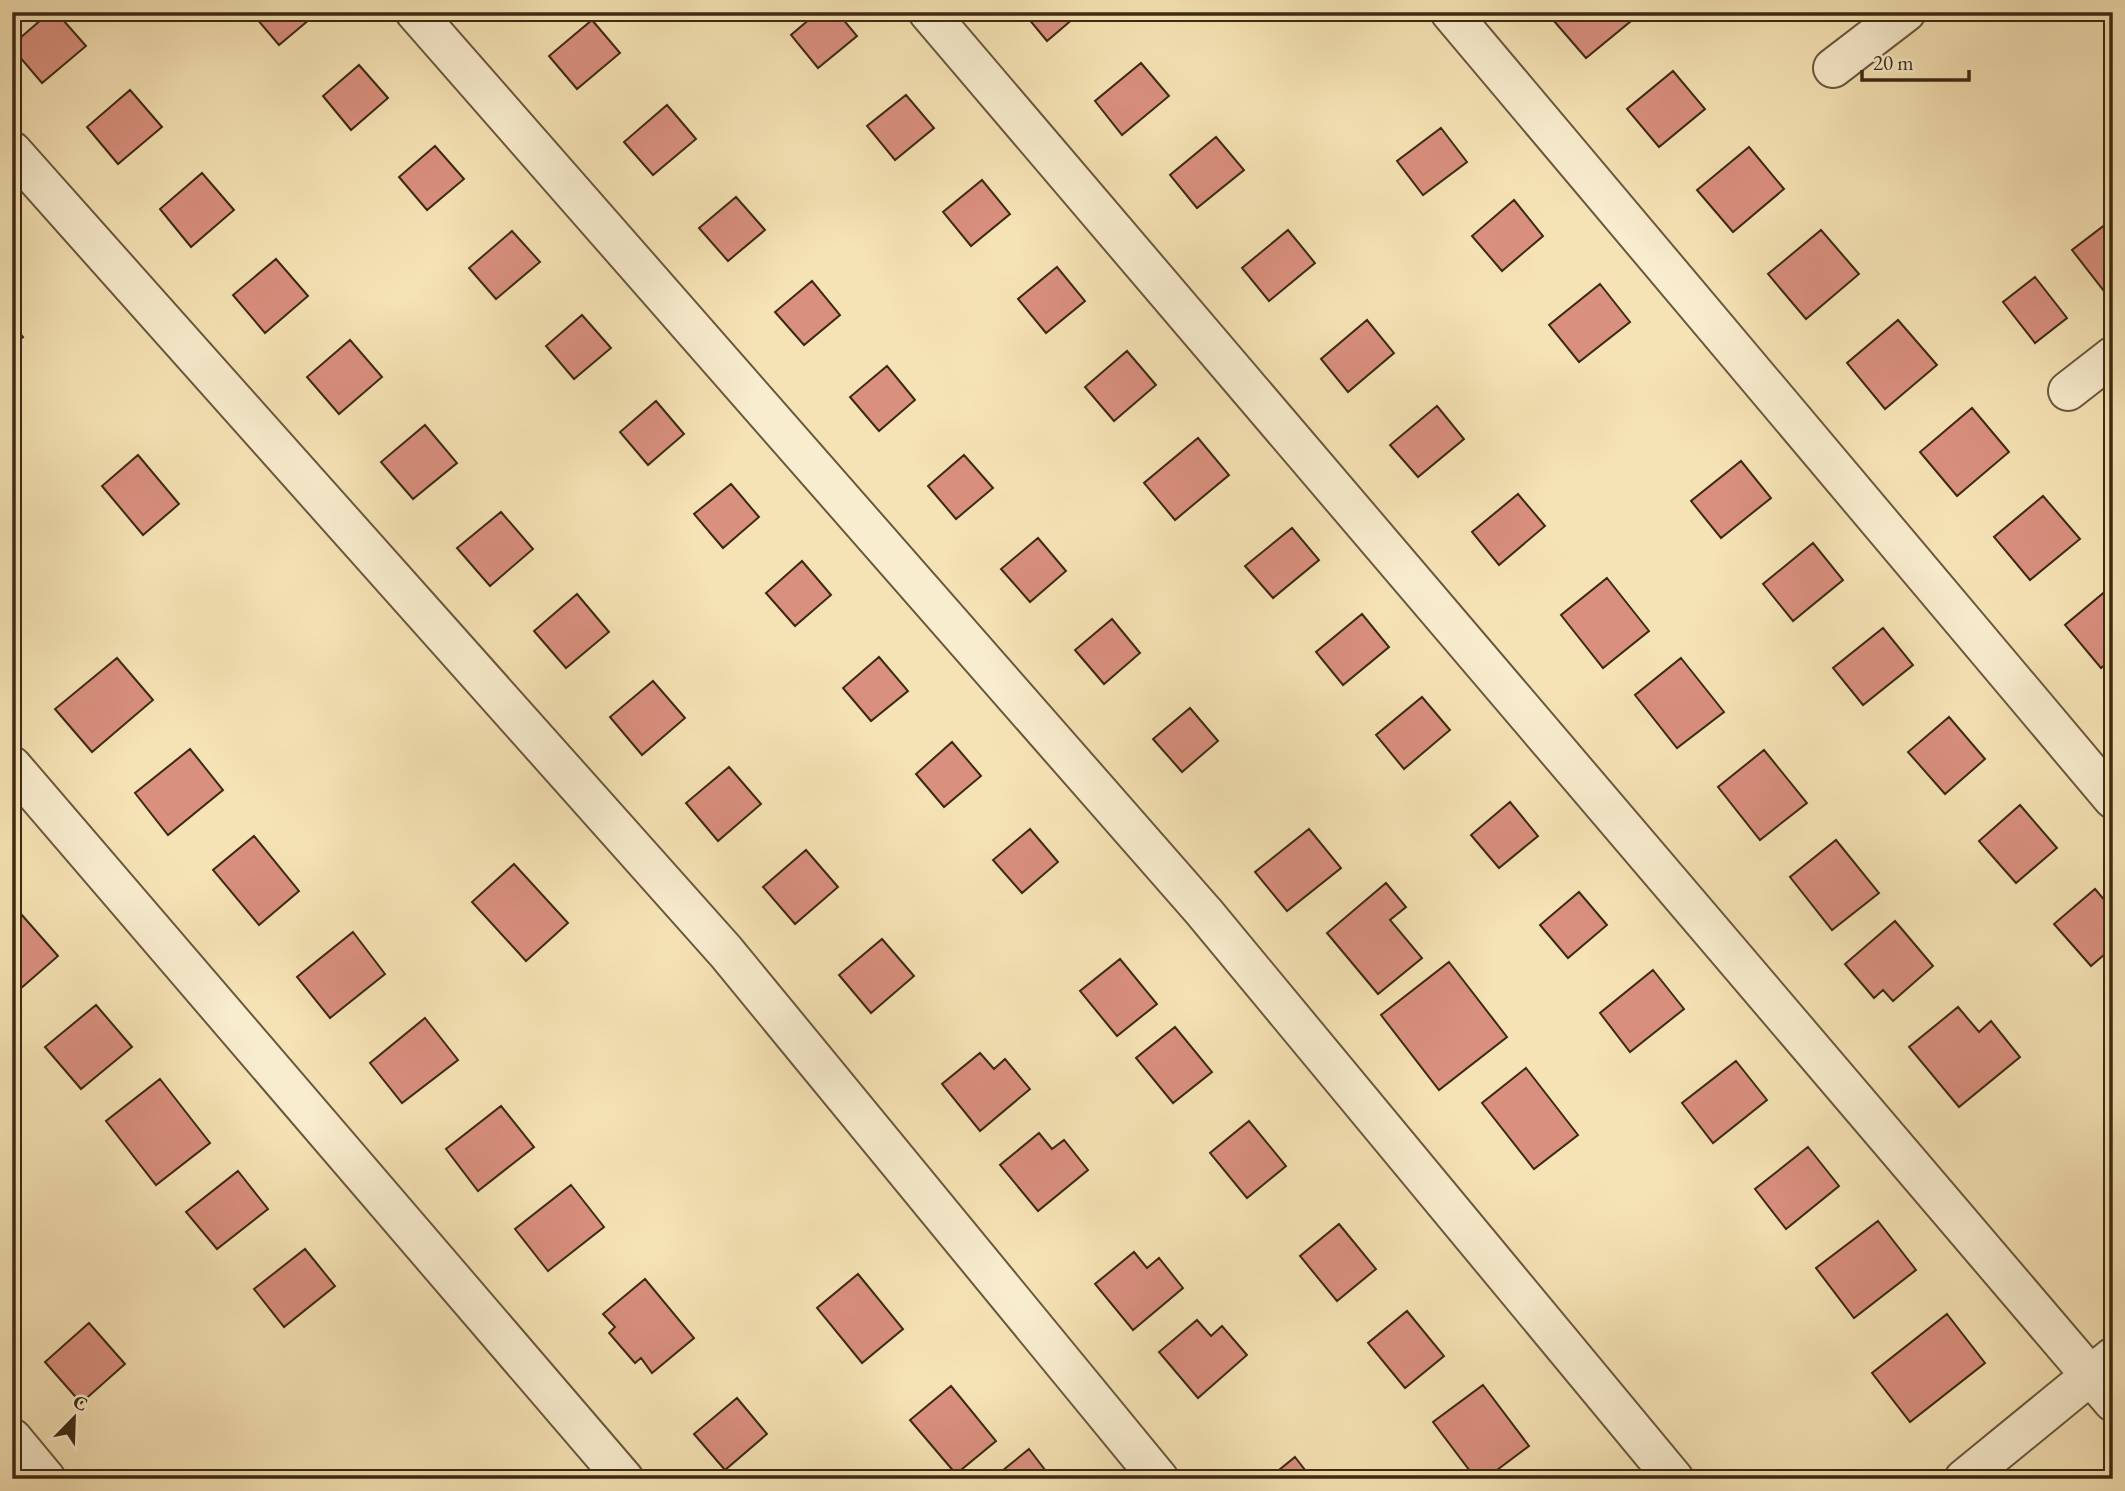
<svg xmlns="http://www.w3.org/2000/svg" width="2125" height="1491" font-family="'EB Garamond',serif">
<rect width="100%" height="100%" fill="#f6e3b5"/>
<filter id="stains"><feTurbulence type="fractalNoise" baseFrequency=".00286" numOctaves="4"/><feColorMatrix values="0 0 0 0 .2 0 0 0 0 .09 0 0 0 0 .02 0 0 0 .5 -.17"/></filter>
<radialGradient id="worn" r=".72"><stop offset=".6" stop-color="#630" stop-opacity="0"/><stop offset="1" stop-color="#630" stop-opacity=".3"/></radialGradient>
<!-- building -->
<path fill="#da907f" stroke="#3c2a13" stroke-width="2" d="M50 12H56L86 46 42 83 12 48V45Z
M251 12H314L316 14 279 45Z
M818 12H837L857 36 818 68 791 35Z
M1023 12H1081L1047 41Z
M1565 12H1624L1631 21 1586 58 1554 21Z
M592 20 620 53 577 89 549 56Z
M1141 63 1169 96 1122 135 1095 101Z
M359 65 388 98 351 130 323 96Z
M1673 71 1705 109 1659 147 1627 109Z
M130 90 162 127 118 164 87 127Z
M906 95 934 128 895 160 867 126Z
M667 105 696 139 653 175 624 142Z
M1441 128 1467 162 1423 195 1397 161Z
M1216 137 1244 170 1197 208 1170 175Z
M435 146 464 179 427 210 399 177Z
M1749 147 1784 189 1733 232 1697 190Z
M202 173 234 210 191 247 160 209Z
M982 180 1010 214 971 246 943 212Z
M736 197 765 230 728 261 699 228Z
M1514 200 1543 236 1502 271 1472 236Z
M2106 224 2113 233V284L2104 291 2072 250Z
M1288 230 1315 263 1269 301 1242 268Z
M1821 230 1859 274 1806 319 1768 274Z
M512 231 540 262 496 299 469 268Z
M276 259 308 296 265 333 233 295Z
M1057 267 1085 301 1046 333 1018 299Z
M2035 277 2067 318 2035 343 2003 302Z
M812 281 840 315 804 345 775 312Z
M1600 284 1630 322 1579 362 1549 325Z
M582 315 611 348 574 379 546 346Z
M1367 320 1394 353 1348 392 1321 359Z
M1898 320 1937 365 1885 409 1847 363Z
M12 324 23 337 12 346Z
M350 340 382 377 339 414 307 377Z
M1127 351 1156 385 1114 421 1085 387Z
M887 366 915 400 879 431 850 397Z
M656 401 684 434 648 465 620 432Z
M1437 406 1464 439 1418 477 1390 445Z
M1972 408 2009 452 1957 496 1920 452Z
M425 425 457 463 413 499 381 462Z
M1198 438 1229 475 1175 520 1144 483Z
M138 455 179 504 143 535 102 486Z
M964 455 993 488 956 519 928 486Z
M1741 461 1771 498 1721 538 1691 501Z
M731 484 759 517 723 548 694 514Z
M1518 494 1545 526 1499 565 1472 532Z
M2043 496 2080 539 2030 580 1994 537Z
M501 512 533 549 490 586 457 548Z
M1292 528 1319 560 1273 598 1245 566Z
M1038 538 1066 571 1030 602 1001 569Z
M1813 543 1843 580 1793 621 1763 584Z
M802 561 831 595 795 626 766 593Z
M1607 578 1649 631 1603 668 1561 615Z
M2113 585V658L2101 668 2065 625Z
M577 594 609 632 566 668 534 631Z
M1362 614 1389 647 1343 685 1316 652Z
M1112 619 1140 653 1104 684 1075 650Z
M1883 628 1913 665 1863 705 1833 668Z
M879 657 908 691 871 721 843 688Z
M117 658 153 700 92 752 55 709Z
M1681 658 1724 712 1677 748 1635 695Z
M653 681 685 718 642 755 610 717Z
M1422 697 1450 730 1404 769 1376 735Z
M1190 708 1218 741 1182 772 1153 739Z
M1949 717 1985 759 1945 794 1908 752Z
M952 742 981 776 944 807 916 774Z
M190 749 223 790 168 835 135 793Z
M1764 750 1807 803 1760 840 1718 787Z
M729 767 761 804 718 841 686 803Z
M1510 802 1538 836 1499 868 1471 835Z
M2020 805 2057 848 2016 883 1979 841Z
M1030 829 1058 862 1022 893 993 860Z
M1309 829 1341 868 1287 911 1255 872Z
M254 836 299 891 259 925 213 870Z
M1836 840 1879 893 1832 930 1790 877Z
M806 850 838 887 795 924 763 887Z
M514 864 568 923 526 961 472 902Z
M1386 883 1406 907 1390 920 1422 958 1378 994 1327 933Z
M2095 889 2113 910V947L2091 966 2054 924Z
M1579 892 1607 925 1568 958 1540 925Z
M21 914 58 956 12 996V922Z
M1895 921 1933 966 1893 1001 1883 990 1874 998 1845 964Z
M353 932 385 974 330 1018 297 977Z
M882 939 914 976 871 1013 839 975Z
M1120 959 1157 1004 1117 1036 1080 991Z
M1449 962 1507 1037 1439 1090 1381 1015Z
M1653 970 1684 1009 1630 1052 1600 1013Z
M96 1005 132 1047 81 1089 45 1047Z
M1958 1007 1979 1032 1991 1021 2020 1057 1959 1107 1909 1047Z
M425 1018 458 1060 402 1103 370 1063Z
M1175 1027 1212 1072 1173 1103 1136 1058Z
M980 1053 994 1069 1005 1059 1030 1089 980 1131 942 1084Z
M1736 1061 1767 1100 1713 1143 1682 1103Z
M1526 1068 1578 1135 1534 1169 1482 1103Z
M160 1079 210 1143 156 1185 106 1121Z
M501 1106 534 1147 478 1191 446 1149Z
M1249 1121 1286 1166 1247 1198 1210 1153Z
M1039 1133 1052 1149 1064 1140 1088 1170 1038 1211 1000 1165Z
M1808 1147 1839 1186 1786 1229 1755 1189Z
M238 1171 268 1209 217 1249 186 1212Z
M571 1185 604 1227 548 1271 515 1229Z
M1878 1221 1916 1270 1854 1318 1816 1268Z
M1339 1224 1376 1269 1337 1301 1300 1256Z
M305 1249 335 1286 284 1327 254 1289Z
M1134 1252 1147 1268 1159 1258 1183 1288 1133 1330 1095 1284Z
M858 1274 903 1329 862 1363 817 1308Z
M645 1279 694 1338 652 1373 641 1358 635 1363 609 1333 615 1327 603 1314Z
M1407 1311 1444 1356 1405 1388 1368 1343Z
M1947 1314 1985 1363 1910 1422 1872 1373Z
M1197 1320 1211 1336 1222 1326 1247 1355 1198 1398 1159 1352Z
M89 1323 125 1364 81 1403 45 1362Z
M1483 1385 1529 1446 1485 1479H1476L1433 1422Z
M951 1386 996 1441 956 1474 910 1420Z
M737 1398 767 1434 725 1470 694 1434Z
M1029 1449 1052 1479H992Z
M1295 1457 1312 1479H1268Z"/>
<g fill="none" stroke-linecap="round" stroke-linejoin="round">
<!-- minor casing -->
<g stroke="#6a583c" stroke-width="42">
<path id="minor" d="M415 12 1204 912 1674 1479
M928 12 2113 1402
M1450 12 2113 799
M1833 68 1906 12
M12 151 726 952 1159 1479
M2068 391 2113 356
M12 766 624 1479
M12 1438 46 1479
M1964 1479 2113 1357"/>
</g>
<!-- minor -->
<use href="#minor" stroke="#f9edcf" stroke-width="38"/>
</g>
<!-- margin -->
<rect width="2125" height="1491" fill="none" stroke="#f6e3b5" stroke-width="42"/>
<rect x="14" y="14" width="2097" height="1463" fill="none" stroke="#3c2a13" stroke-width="3.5"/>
<rect x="21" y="21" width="2083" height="1449" fill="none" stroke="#3c2a13" stroke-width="2"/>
<!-- north arrow -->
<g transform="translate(74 1418) rotate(23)" stroke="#f9edcf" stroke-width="5" paint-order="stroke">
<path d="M0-5L12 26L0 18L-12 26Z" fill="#3c2a13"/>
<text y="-10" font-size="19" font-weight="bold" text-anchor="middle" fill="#3c2a13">С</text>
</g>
<!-- scale -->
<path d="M1862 70v10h107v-10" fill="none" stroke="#3c2a13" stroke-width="3.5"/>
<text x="1873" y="70" font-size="21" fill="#3c2a13" stroke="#f9edcf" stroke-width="5" paint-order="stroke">20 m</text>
<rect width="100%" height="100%" filter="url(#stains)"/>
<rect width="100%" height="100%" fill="url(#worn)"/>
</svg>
